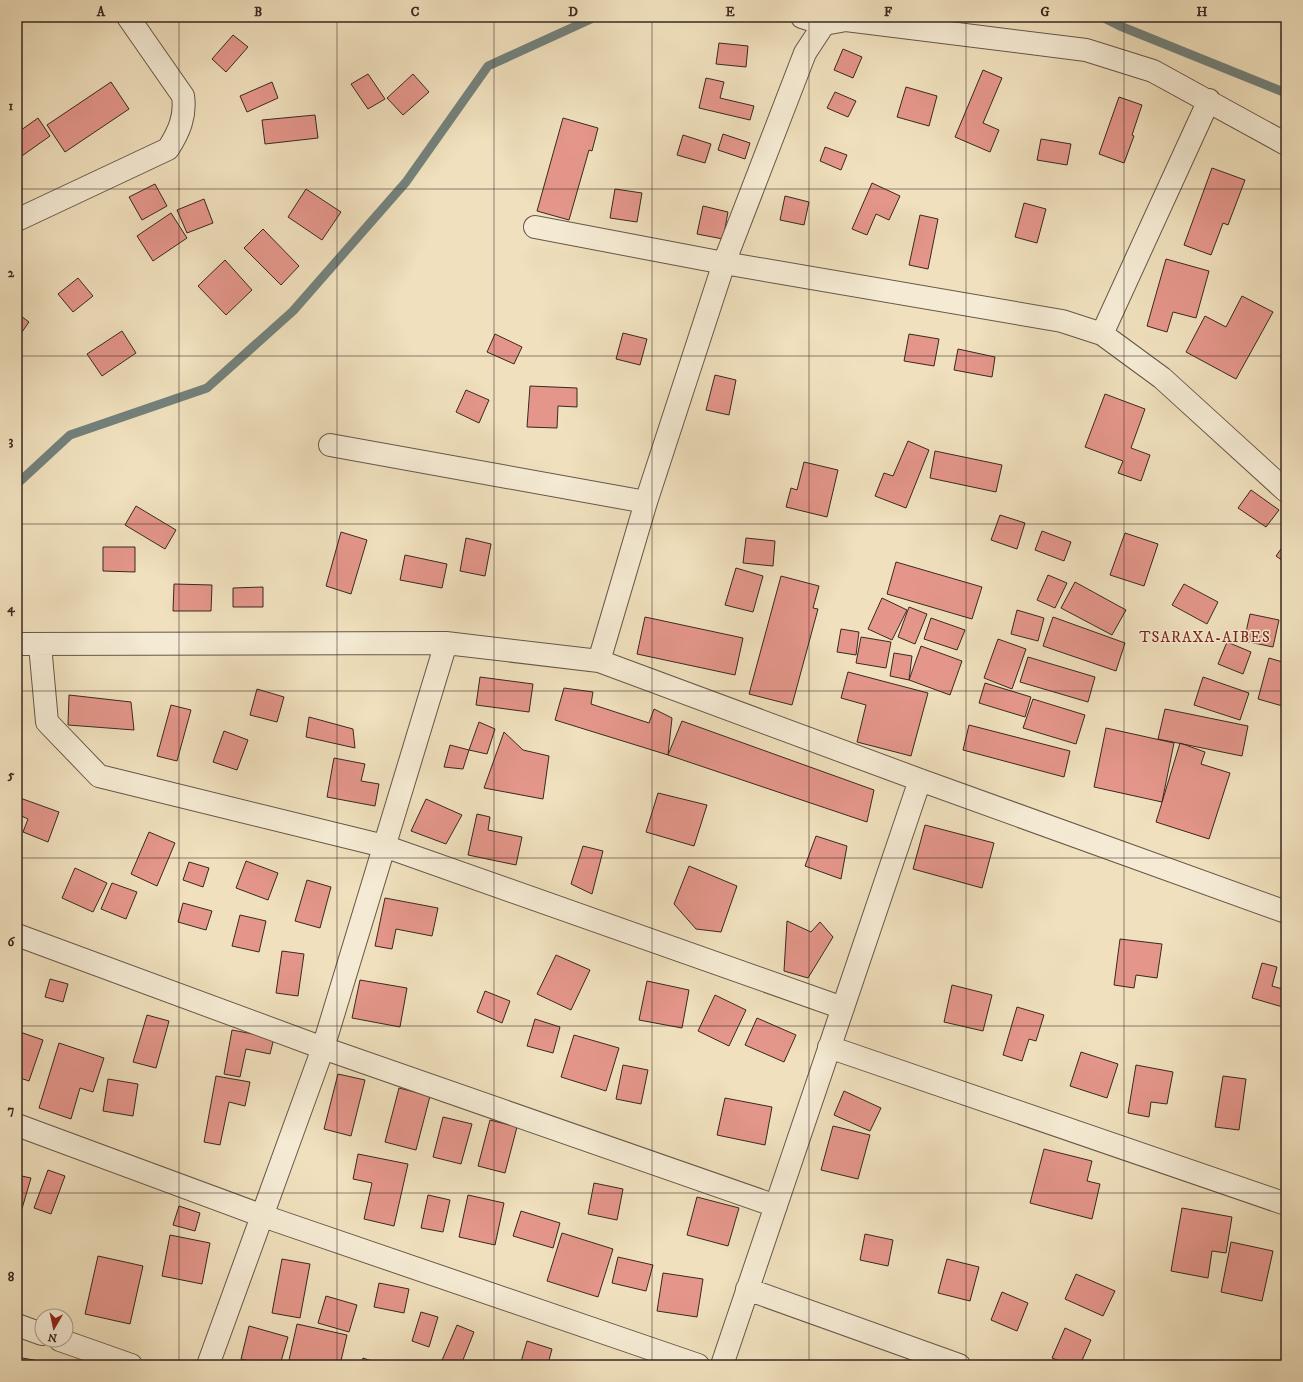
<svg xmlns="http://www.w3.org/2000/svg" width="1303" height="1382" font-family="'IM FELL DW Pica',serif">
<rect width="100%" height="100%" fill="#f0e0bd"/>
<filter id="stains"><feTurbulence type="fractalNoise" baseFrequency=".005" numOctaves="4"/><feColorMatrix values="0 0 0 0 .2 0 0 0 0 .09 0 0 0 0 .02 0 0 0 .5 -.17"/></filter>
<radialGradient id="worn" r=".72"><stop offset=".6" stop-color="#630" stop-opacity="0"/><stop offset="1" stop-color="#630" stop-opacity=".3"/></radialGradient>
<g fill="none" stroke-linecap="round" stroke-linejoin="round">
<!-- stream -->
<path stroke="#73817c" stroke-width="9" d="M1102 17 1120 26 1286 93
M17 484 70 435 207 388 293 311 406 182 488 66 591 19 593 17"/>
</g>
<!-- building -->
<path fill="#e4968a" stroke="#382921" d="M233 35 248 47 226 72 212 59Z
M719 43 748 46 746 67 716 64Z
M843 49 862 57 853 78 834 70Z
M983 70 1002 78 983 123 999 130 990 152 955 137Z
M368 74 385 99 368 109 351 84Z
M413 74 429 92 403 115 387 98Z
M706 78 724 82 720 98 754 106 750 120 699 108Z
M111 82 129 109 65 152 47 125Z
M272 82 278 98 247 112 240 96Z
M906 87 937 96 929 126 897 117Z
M835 92 856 101 848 117 827 108Z
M1119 97 1142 105 1132 135 1134 136 1124 163 1099 154Z
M315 115 318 138 265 144 262 120Z
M38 118 50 136 19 158 17 154V133Z
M563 118 598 128 592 151 589 150 569 220 537 211Z
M723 134 750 143 745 159 718 150Z
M683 135 711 144 705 163 677 155Z
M1041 139 1071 144 1067 165 1037 160Z
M825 147 847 155 841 170 820 161Z
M1212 168 1245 180 1228 225 1223 223 1211 255 1184 245Z
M872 183 900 196 889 220 876 214 867 235 852 229Z
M155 184 167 206 142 220 129 197Z
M306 189 341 212 322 240 288 217Z
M615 189 642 193 637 222 610 218Z
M785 196 809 202 804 225 780 220Z
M204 199 213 223 187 233 177 210Z
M1024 203 1046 209 1037 243 1015 237Z
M703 206 728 212 723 239 697 234Z
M171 213 187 238 153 261 137 236Z
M920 215 938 219 928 269 909 265Z
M263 229 299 266 281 285 244 248Z
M1166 259 1209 271 1196 318 1173 312 1167 332 1147 326Z
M225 260 252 290 226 315 198 286Z
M78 278 93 296 73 312 58 294Z
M1242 296 1273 312 1236 379 1186 352 1205 316 1226 327Z
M17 313 29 322 17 339Z
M122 331 136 353 102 376 87 354Z
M623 333 647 339 640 365 616 359Z
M495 334 522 347 514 364 487 352Z
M909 334 939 339 934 366 904 361Z
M958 349 995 357 992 377 954 370Z
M715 375 736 380 729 415 706 410Z
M530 386 577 388V407L558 406 557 428 527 427Z
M466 390 489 400 479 423 456 412Z
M1105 394 1145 409 1131 448 1150 455 1141 481 1118 473 1123 461 1085 447Z
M908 441 929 450 906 508 875 496 884 473 893 476Z
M935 451 1002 465 996 492 930 478Z
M804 462 838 470 827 517 786 507 791 488 797 490Z
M1251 490 1279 510 1266 527 1238 508Z
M136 506 176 530 165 549 125 525Z
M1000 515 1025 523 1017 549 991 540Z
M1042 531 1071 542 1064 561 1035 550Z
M341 532 367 540 351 594 326 586Z
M1125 533 1158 544 1144 586 1110 575Z
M466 538 491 544 485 576 460 571Z
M746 538 775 541 773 566 743 563Z
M1286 542V563L1276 556Z
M103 547H135V572L103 571Z
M405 555 447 564 442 588 400 580Z
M896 562 982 587 972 619 887 594Z
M736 568 763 576 753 612 725 605Z
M1048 575 1067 583 1055 608 1037 600Z
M781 576 819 586 813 608 818 609 792 705 749 694Z
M1075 582 1126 610 1112 635 1061 608Z
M174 584 212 585 211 611H173Z
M1184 584 1218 602 1207 624 1172 605Z
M263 587V607H233V588Z
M882 598 907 610 892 640 868 629Z
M909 607 927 614 915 644 898 637Z
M1017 610 1044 618 1038 641 1011 634Z
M1250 614 1279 620 1273 647 1244 641Z
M645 617 743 638 735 675 637 654Z
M1053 617 1125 643 1116 671 1043 646Z
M931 618 965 630 957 650 924 639Z
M841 629 859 632 856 655 837 652Z
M861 637 891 642 886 668 856 663Z
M998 639 1026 649 1012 689 984 678Z
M1227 642 1251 652 1243 674 1218 664Z
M921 646 962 661 950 695 909 680Z
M894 653 912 656 909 680 890 676Z
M1028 657 1095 677 1088 702 1020 682Z
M1269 658 1286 663V707L1258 699Z
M848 672 928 693 911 756 857 742 866 705 841 698Z
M480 677 533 684 529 712 476 705Z
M1203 677 1249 693 1240 720 1194 705Z
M985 683 1031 697 1025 717 979 703Z
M564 688 593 692 591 704 649 723 654 709 672 718 668 755 555 720Z
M257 689 284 697 277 722 250 715Z
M69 695 131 702 134 730 68 725Z
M1033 699 1085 715 1076 744 1023 728Z
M171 705 191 710 177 761 157 756Z
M1165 709 1248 726 1242 756 1158 739Z
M309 717 353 729 355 748 306 737Z
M682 721 874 790 867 822 668 755Z
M479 722 495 729 487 754 469 750Z
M969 725 1070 751 1064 777 963 750Z
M1106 728 1174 743 1162 802 1094 787Z
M224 731 248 740 237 770 213 762Z
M504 732 523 750 549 756 543 799 484 788Z
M1180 743 1205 752 1201 764 1230 773 1209 839 1156 822Z
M450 745 469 750 463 769 444 767Z
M334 758 365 764 361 781 379 784 375 806 327 797Z
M658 793 707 805 694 846 646 832Z
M20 798 59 812 48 842 23 832 28 819 17 814V805Z
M426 799 462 815 446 844 411 831Z
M477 814 490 817 488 830 522 837 516 865 468 855Z
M925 825 994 843 982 888 913 869Z
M149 832 175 843 157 886 131 874Z
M816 836 847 846 841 879 805 866Z
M583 846 603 851 592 894 571 884Z
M246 861 278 873 268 900 236 888Z
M189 862 209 868 203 887 183 880Z
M689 866 737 886 721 932 696 929 674 904Z
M75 868 107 883 93 912 62 898Z
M307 880 331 887 320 928 295 921Z
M112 883 137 892 126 919 101 909Z
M385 898 438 908 432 936 396 929 392 949 375 946Z
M183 903 212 911 206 930 178 922Z
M240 915 266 921 259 952 232 946Z
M787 921 811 932 820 922 833 937 808 978 784 971Z
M1120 939 1162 944 1157 978 1136 975 1134 988 1114 985Z
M282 951 304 954 298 996 276 993Z
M556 955 590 970 571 1010 537 994Z
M1262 963 1277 967 1272 986 1286 990V1008L1252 998Z
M50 979 68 984 63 1002 45 997Z
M360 980 407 988 400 1027 352 1018Z
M647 981 689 990 682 1028 639 1020Z
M952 985 992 995 983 1031 944 1022Z
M485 991 510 1001 502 1023 477 1012Z
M715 995 746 1010 729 1046 698 1031Z
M1017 1007 1044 1015 1036 1041 1029 1039 1022 1061 1003 1055Z
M147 1015 169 1021 156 1068 133 1062Z
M757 1018 796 1035 784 1062 745 1045Z
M535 1019 560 1027 553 1053 527 1046Z
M232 1030 274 1038 270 1054 246 1049 240 1077 224 1074Z
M17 1031 43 1040 29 1081 17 1077Z
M574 1035 619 1048 606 1091 561 1077Z
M59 1043 104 1058 93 1092 80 1088 71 1119 39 1108Z
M1081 1052 1118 1064 1107 1098 1070 1086Z
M623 1065 648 1070 641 1104 616 1099Z
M1136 1065 1173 1072 1167 1104 1151 1102 1149 1117 1128 1113Z
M338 1074 365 1080 351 1136 324 1129Z
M216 1076 250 1082 245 1106 229 1102 220 1145 204 1142Z
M1223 1076 1246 1079 1239 1130 1215 1127Z
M108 1079 138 1084 133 1116 103 1111Z
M399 1088 430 1096 416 1150 385 1142Z
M844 1091 881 1108 870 1131 834 1115Z
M725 1098 772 1107 765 1145 717 1135Z
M443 1117 472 1124 461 1164 433 1157Z
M490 1120 517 1127 505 1173 478 1166Z
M833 1126 870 1135 858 1179 821 1170Z
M1044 1149 1092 1161 1087 1181 1100 1184 1092 1219 1030 1203Z
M358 1154 408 1164 394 1226 364 1219 372 1183 353 1179Z
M48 1170 65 1176 51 1214 34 1208Z
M17 1175 31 1178 21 1212 17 1210Z
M594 1183 623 1189 617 1220 588 1214Z
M428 1195 450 1200 443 1232 421 1228Z
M468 1195 504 1203 495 1245 459 1237Z
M697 1197 739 1208 728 1246 687 1235Z
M179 1206 200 1213 195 1231 173 1225Z
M1182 1208 1232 1217 1226 1253 1212 1251 1208 1278 1171 1271Z
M521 1211 560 1223 553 1248 513 1236Z
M562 1233 613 1249 598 1297 547 1281Z
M865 1234 893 1240 888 1266 860 1260Z
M170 1235 210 1243 202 1284 162 1276Z
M1231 1242 1273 1251 1262 1301 1221 1292Z
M98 1256 143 1266 130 1324 85 1314Z
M618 1257 653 1265 646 1291 612 1283Z
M282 1259 310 1264 300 1318 272 1313Z
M947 1259 979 1267 970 1301 938 1293Z
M663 1273 703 1279 697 1317 657 1311Z
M1076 1274 1115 1291 1103 1316 1065 1299Z
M379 1283 409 1289 404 1313 374 1307Z
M1002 1292 1028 1303 1017 1331 991 1320Z
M326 1296 357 1305 349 1332 318 1323Z
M421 1312 438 1317 429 1347 412 1341Z
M297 1324 347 1335 340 1365H308L289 1360Z
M457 1325 474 1332 461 1365H440Z
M249 1326 288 1337 280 1365H264L241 1359Z
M1065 1328 1091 1340 1080 1365H1070L1052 1358Z
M527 1341 552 1349 549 1360 566 1365H520Z
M17 1357 39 1361 38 1365H17Z
M363 1358 383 1365H361Z"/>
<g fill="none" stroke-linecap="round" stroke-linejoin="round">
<!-- minor casing -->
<g stroke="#665748" stroke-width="24">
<path id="minor" d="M802 17 824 24 846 20 1086 50 1153 71 1286 144
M17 220 168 149C179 132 186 116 183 96L128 17
M535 227 724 263 1062 321 1102 334 1162 378 1286 491
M1102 334 1209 100
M330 445 646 502
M17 644 446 643 599 661 920 780 1286 912
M40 645 47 722 99 776 384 846 843 1008
M599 661 646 502 724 263 805 53 824 24
M17 935 323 1048 776 1206
M829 1047 1286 1204
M17 1125 263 1216 698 1365
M747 1289 959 1365
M17 1325 42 1334
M60 1340 131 1365
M208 1365 323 1048 446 643
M722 1365 920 780"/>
</g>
<!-- minor -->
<use href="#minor" stroke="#f5ebd4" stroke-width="22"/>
</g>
<!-- grid -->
<path fill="none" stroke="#382921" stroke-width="1" stroke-opacity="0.55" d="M179 17V1365M337 17V1365M494 17V1365M652 17V1365M809 17V1365M966 17V1365M1124 17V1365M17 189H1286M17 356H1286M17 524H1286M17 691H1286M17 858H1286M17 1026H1286M17 1193H1286"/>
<g text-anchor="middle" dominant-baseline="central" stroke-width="3" stroke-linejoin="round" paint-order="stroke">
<!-- neighbourhood labels -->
<g font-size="15" letter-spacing="1" fill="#7a1f14" stroke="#f5ebd4">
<text x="1205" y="637">TSARAXA-AIBES</text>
</g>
</g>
<!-- margin -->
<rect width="1303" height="1382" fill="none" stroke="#f0e0bd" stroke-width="44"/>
<!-- north arrow -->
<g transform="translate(54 1328) rotate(189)"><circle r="19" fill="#f5ebd4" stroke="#a99d8c"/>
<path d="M0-3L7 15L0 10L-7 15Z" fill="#8f2418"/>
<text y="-6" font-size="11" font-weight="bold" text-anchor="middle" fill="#382921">N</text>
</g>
<rect x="22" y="22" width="1259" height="1338" fill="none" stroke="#382921" stroke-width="1.5"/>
<g font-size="13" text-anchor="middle" font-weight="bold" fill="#382921">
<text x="101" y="16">A</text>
<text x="258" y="16">B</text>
<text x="415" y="16">C</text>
<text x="573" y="16">D</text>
<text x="730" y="16">E</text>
<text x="888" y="16">F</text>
<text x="1045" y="16">G</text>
<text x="1202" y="16">H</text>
<text x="11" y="110">1</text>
<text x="11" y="277">2</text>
<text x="11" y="445">3</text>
<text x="11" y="612">4</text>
<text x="11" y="779">5</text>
<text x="11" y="946">6</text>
<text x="11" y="1114">7</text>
<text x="11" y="1281">8</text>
</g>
<rect width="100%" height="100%" filter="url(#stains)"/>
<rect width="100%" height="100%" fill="url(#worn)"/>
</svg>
